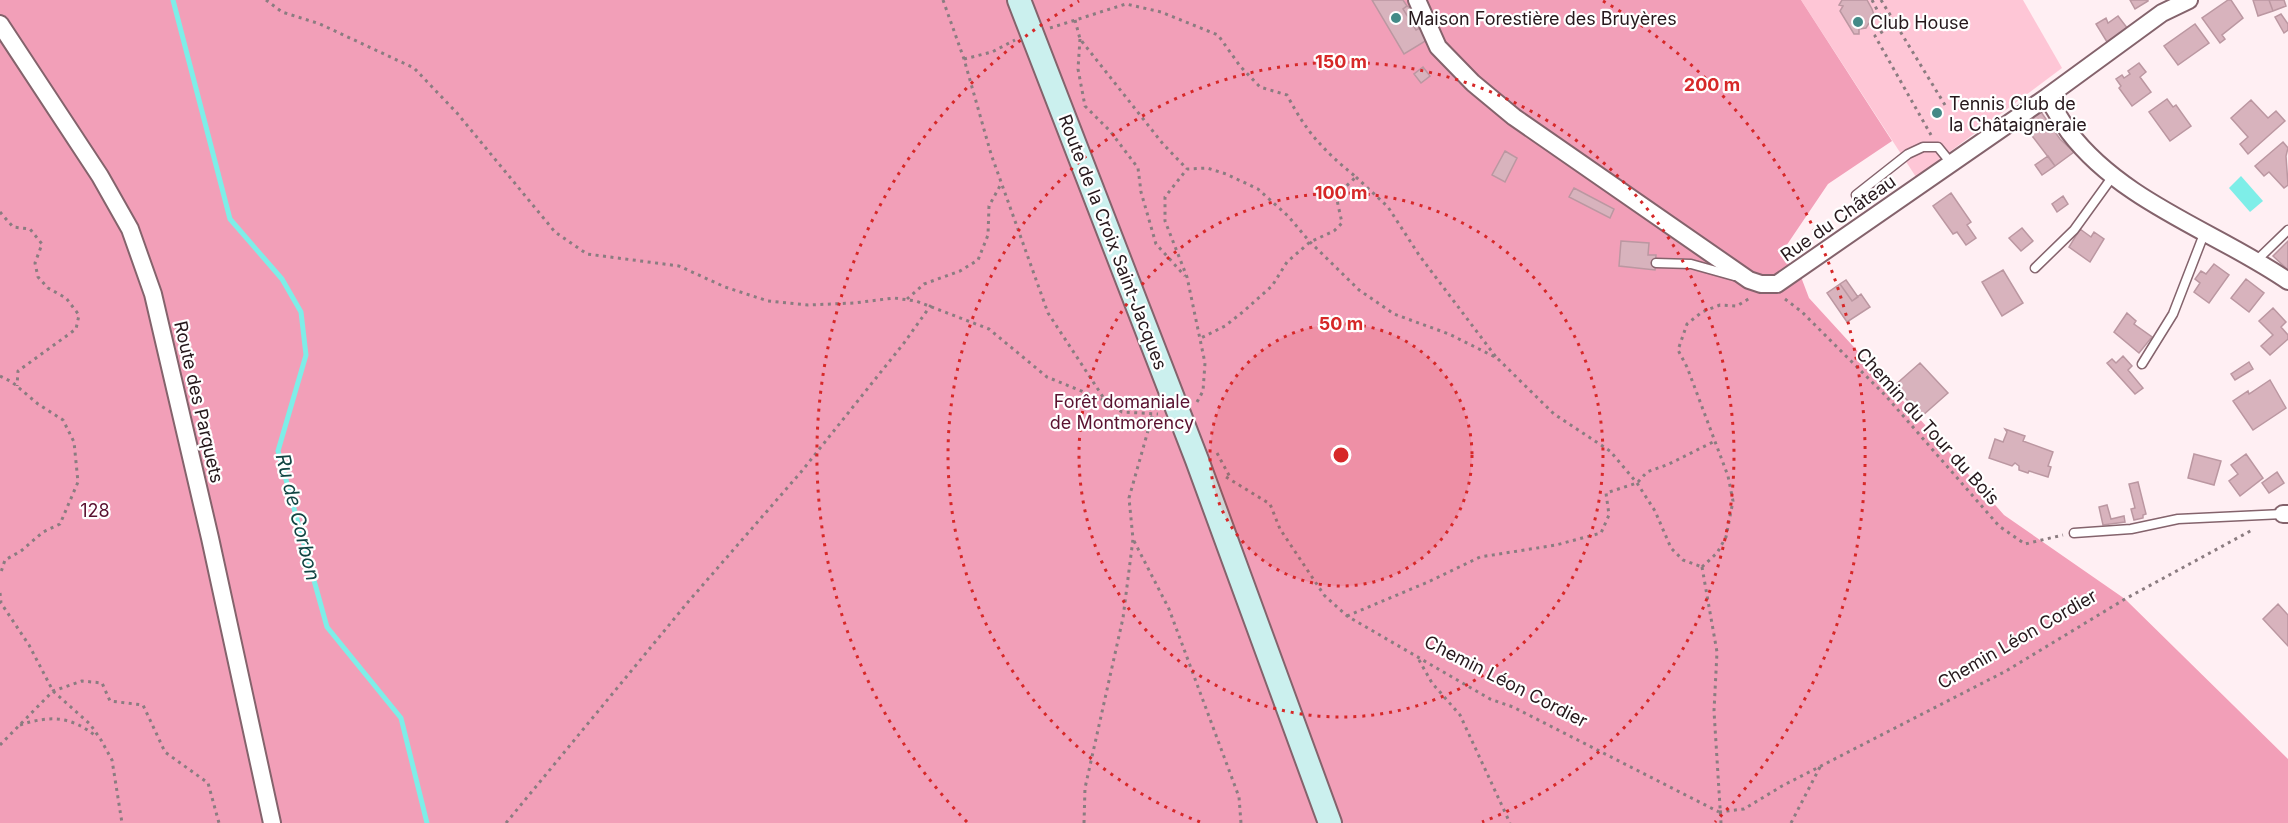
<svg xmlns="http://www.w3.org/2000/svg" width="2288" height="823" font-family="Inter,sans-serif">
<rect width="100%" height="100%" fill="#ffeff3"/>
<!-- green -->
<path fill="#fec6d6" d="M1801 0H2023L2062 68 1916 177Z"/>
<!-- forest -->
<path fill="#f29fb8" d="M0 0H1801L1892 141 1828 184 1780 255 1798 269 1809 298 1927 427 2004 515 2125 599 2288 759V823H0Z"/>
<!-- water -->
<path fill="#7eeee8" d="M2241 176 2263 201 2250 212 2229 188Z"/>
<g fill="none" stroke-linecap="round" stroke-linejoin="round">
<!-- stream -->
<path stroke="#7eeee8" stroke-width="5" d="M173 0 230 219 282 279 301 312 306 355 278 451 327 627 401 718 427 823"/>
</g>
<!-- building -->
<path fill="#d8b3bd" stroke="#bb97a1" stroke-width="1.5" d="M1372 0H1403L1407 6 1403 9 1416 30 1420 28 1427 40 1404 54Z
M1842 0H1867L1872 9 1874 15 1866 28 1859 29V34H1854L1840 11 1843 6 1839 5Z
M2130 0H2148V1L2135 9Z
M2228 0H2231L2243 18 2222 35 2225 39 2220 43 2202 18Z
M2253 0H2269L2273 11 2258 16Z
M2269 0H2284L2286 6 2273 11Z
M1407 6 1413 9 1420 21V28L1416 30 1403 9Z
M2281 14 2288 24V30L2284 33 2275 17Z
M2118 16 2128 29 2107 42 2096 24 2106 18 2108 23Z
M2195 24 2209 43 2178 65 2164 46Z
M2139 63 2146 72 2140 77 2151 92 2132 106 2119 88 2121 86 2116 79 2122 75 2124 78 2130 74 2128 71Z
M1423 67 1430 76 1421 83 1414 74Z
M2167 99 2173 107 2176 105 2191 126 2170 141 2149 112Z
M2251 100 2268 118 2276 111 2285 121 2248 154 2240 144 2248 137 2231 118Z
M2041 112 2060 139 2074 152 2055 166 2023 124Z
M2283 142 2288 148 2286 156 2288 185 2284 188 2269 172 2264 176 2255 166Z
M1505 151 1517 158 1505 182 1492 175Z
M2048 156 2055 166 2042 175 2035 165Z
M1574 188 1614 209 1610 218 1569 197Z
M1951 193 1971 222 1967 225 1976 238 1966 245 1957 232 1953 234 1933 206Z
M2063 196 2068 204 2057 212 2052 204Z
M2022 228 2033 241 2021 251 2009 238Z
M2080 229 2091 237 2094 232 2104 239 2090 262 2069 247Z
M1621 241 1649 243 1648 255H1656L1655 270 1619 266Z
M2288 241V270L2273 256Z
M2214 264 2229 275 2209 303 2194 292 2200 283 2195 279 2201 271 2206 274Z
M2003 270 2023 303 2002 316 1982 282Z
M2246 279 2264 293 2249 312 2231 298Z
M1846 280 1858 297 1852 301 1840 284Z
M1840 284 1852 301 1861 294 1870 307 1847 322 1827 293Z
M2273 308 2286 322 2281 327 2288 335V339L2270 355 2261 346 2273 335 2259 321Z
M2127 313 2136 321 2134 324 2152 337 2139 353 2114 332Z
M2123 356 2132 366 2128 370 2143 388 2135 394 2107 363 2112 359 2116 363Z
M2249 362 2253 369 2235 380 2231 374Z
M1920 363 1948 393 1922 416 1894 386Z
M2270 380 2286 408 2253 430 2233 401 2248 391 2249 394Z
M2005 429 2025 436 2023 441 2053 452 2048 466 2051 467 2048 477 2029 471 2028 473 2019 470V466L2015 463 2012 466 1989 458 1995 439 2003 442 2007 432Z
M2194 454 2221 461 2214 485 2188 478Z
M2246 454 2263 478 2240 496 2229 481 2238 474 2231 465Z
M2277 472 2284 483 2269 493 2262 483Z
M2138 482 2146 514 2143 515V518L2134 520 2131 509 2135 508 2129 484Z
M2107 505 2111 519 2124 516 2125 522 2103 525 2099 507Z
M2278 604 2288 615V646L2263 619Z"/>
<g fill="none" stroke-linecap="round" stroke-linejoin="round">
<!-- lane casing -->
<g stroke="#84636c" stroke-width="11">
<path id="lane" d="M1856 195 1908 154 1923 147H1938L1951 163
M2257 260 2288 230
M1656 263 1691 264 1734 276
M2035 268 2074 230 2113 176
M2142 364 2173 314 2204 234
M2074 533 2131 529 2178 519 2283 514"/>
</g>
<!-- street casing -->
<g stroke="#84636c" stroke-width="20">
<path id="street" d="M1417 0 1438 47 1473 83 1514 117 1749 280 1761 284H1777L2047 97 2162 13 2189 0
M0 24 100 176 130 229 153 294 210 538 272 823
M2047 97C2054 108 2061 121 2069 132 2123 203 2217 232 2288 281
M2283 514H2288"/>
</g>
<!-- secondary casing -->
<g stroke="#84636c" stroke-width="26">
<path id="secondary" d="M1019 0 1197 460 1330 823"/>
</g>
<!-- path -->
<path stroke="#8b7c80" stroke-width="3" stroke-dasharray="3 4.5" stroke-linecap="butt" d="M266 0 282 12 320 24 414 68 457 113 555 232 587 254 679 266 725 287 768 301 808 305 854 303 894 298 916 301 989 329 1047 377 1106 401 1122 412 1158 414
M943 0 964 59 991 154 1048 313 1105 400
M1872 0 1887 29 1875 36 1931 135
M1881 0 1945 105
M1075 20 1080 39 1163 144 1187 169
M1050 28 1126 4 1161 12 1218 35 1240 66 1260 87 1287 95C1307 133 1323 150 1356 177L1342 190 1337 200 1342 223 1334 231 1310 242 1287 262 1272 286 1244 311 1225 326 1199 339
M1080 39 1078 69 1085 106 1110 131 1138 168 1141 192 1156 244 1185 276
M964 59 992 52 1015 40
M1356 177 1388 207 1419 255 1496 357
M0 212 13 227 30 229 42 244 35 263 38 277 48 288 66 298 79 315 76 329 18 371 17 386
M907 299 924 284 960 271 978 260 988 235 989 206 1001 184
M1785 299 1802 312 1885 395 1999 526 2025 544 2063 535
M0 376 12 382 38 404 63 420 74 442 78 482 60 524 43 532 21 551 5 560 0 575
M1197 402 1203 391 1205 363 1187 277 1165 221V197L1187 169 1207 168 1226 174 1258 189 1288 216 1310 242 1359 290 1394 314 1449 334 1497 358 1554 414 1610 451 1637 483 1655 511 1671 548 1683 560 1702 567
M1217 453 1231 479
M1226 477 1270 504 1280 529 1324 595 1347 616 1490 699 1513 707 1719 812
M1134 541 1169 609 1239 797 1241 823
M1702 567 1717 553 1726 537 1733 501 1728 476 1687 367 1678 350 1687 324 1702 312 1720 305 1737 306 1750 298
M1702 567 1717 652 1714 711 1721 823
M0 593 1 603 29 645 53 691 90 724 101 740 112 760 122 823
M1347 616 1428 582 1480 557 1556 545 1601 533 1609 515 1606 493 1637 483 1647 472 1669 464 1715 441
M1419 660 1432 683 1460 715 1510 823
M20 725C51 715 71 716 97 737
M0 745 53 691 82 681 102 683 110 701 143 705 165 752 208 783 219 823
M1719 812 1744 809 1782 786 2006 671 2125 599 2254 529
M506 823 688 602 801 472 904 343 931 305
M1084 823 1085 788 1123 618 1133 539 1129 498 1153 413
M1791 823 1820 767"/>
<!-- lane -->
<use href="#lane" stroke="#fff" stroke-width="8"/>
<!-- street -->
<use href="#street" stroke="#fff" stroke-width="16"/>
<!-- secondary -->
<use href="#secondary" stroke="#cbf0ee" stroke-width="22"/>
</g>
<!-- distance rings -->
<circle cx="1341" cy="455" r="131" fill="#d62828" fill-opacity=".12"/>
<g fill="none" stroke="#d62828" stroke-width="3" stroke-dasharray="3 6">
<circle cx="1341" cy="455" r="131"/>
<circle cx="1341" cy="455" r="262"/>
<path d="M1200 822A393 393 0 1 1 1482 822"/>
<path d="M967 822A524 524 0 0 1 1079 1M1603 1A524 524 0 0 1 1715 822"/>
</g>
<!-- markers -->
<g fill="#438a87" stroke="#fff" stroke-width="2">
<circle cx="1396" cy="18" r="6"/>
<circle cx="1858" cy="22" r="6"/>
<circle cx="1937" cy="113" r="6"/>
</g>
<g text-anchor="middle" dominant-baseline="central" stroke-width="4.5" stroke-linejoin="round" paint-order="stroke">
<!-- poi labels -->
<g font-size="18" fill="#26181c" stroke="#fff" text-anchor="start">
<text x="1408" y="18">Maison Forestière des Bruyères</text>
<text x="1870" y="22">Club House</text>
<text x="1949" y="103">Tennis Club de<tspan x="1949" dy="21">la Châtaigneraie</tspan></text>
</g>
<!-- street labels -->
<g font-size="18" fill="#26181c" stroke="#fff">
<text transform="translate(1838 218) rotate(-35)">Rue du Château</text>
<text transform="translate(1113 242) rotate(69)">Route de la Croix Saint-Jacques</text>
<text transform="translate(199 402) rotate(77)">Route des Parquets</text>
<text transform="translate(1928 426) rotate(48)">Chemin du Tour du Bois</text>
<text transform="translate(2017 639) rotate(-30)">Chemin Léon Cordier</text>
<text transform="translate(1506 681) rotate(27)">Chemin Léon Cordier</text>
</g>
<!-- park labels -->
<g font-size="18" fill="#5a1230" stroke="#fff">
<text x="1122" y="401">Forêt domaniale<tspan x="1122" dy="21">de Montmorency</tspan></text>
<text x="95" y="510">128</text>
</g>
<!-- water labels -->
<g font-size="20" font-style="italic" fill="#114543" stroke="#fff">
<text transform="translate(298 517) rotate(76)">Ru de Corbon</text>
</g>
</g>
<circle cx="1341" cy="455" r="9" fill="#d62828" stroke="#fff" stroke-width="3"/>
<g font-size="18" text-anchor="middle" font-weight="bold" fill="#d62828" stroke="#fff" stroke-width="4.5" stroke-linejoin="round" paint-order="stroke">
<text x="1341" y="68">150 m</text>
<text x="1712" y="91">200 m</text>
<text x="1341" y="199">100 m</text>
<text x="1341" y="330">50 m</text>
</g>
</svg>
